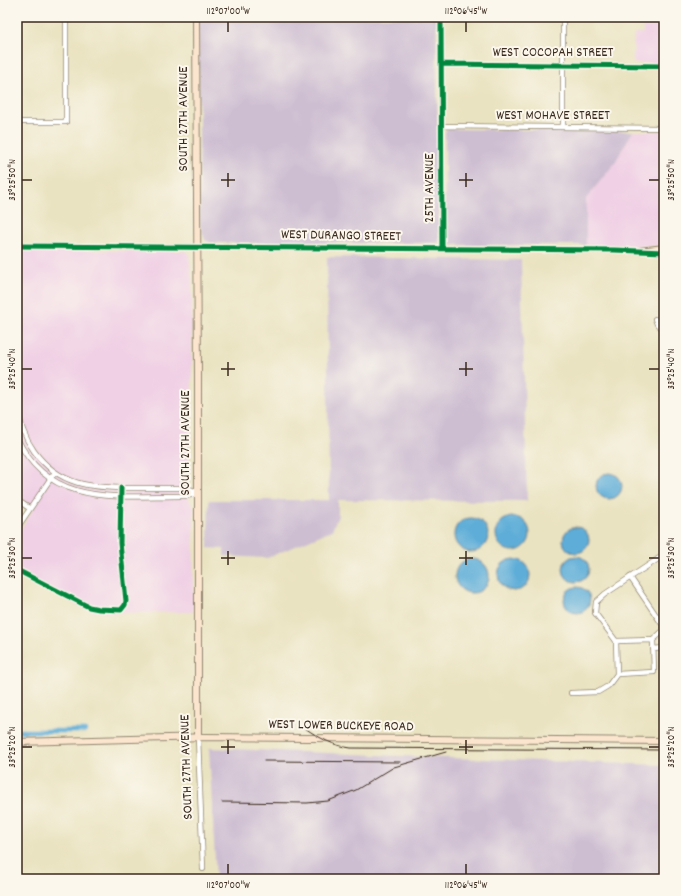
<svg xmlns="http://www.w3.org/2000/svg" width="681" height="896" font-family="Dekko,sans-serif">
<rect width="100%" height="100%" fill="#fbf7ec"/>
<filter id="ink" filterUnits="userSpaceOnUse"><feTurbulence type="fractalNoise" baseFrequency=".025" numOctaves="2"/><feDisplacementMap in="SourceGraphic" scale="8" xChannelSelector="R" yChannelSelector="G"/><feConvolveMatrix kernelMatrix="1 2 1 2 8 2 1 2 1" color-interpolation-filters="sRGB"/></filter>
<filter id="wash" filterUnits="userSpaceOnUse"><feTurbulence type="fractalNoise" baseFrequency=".012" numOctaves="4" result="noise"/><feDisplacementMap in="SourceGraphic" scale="16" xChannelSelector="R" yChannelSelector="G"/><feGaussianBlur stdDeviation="0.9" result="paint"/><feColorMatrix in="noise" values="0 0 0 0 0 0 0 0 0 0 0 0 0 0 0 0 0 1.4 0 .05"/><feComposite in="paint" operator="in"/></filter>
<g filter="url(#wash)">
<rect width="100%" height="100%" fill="#eae3c1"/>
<!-- built -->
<path fill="#f0d0e5" d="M643 17H664V63H633L634 34 643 33Z
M633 131H664V246L586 245V199L614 164Z
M25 250 185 251 189 254 192 280V429L189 455V499L194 508 193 612 112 613 93 611 81 607 17 573V535L34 508 17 496V251Z"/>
<!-- industrial -->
<path fill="#cebed2" d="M198 17H436L439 241 438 243H211L205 240 200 225Z
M447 129 633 131 614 164 586 199V245H449L445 242V132Z
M327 257 521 260 527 501 338 500V516L332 530 267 558 224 556V549L208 548 209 500H329Z
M209 748 449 758 664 765V879H216Z"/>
<!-- water -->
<path fill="#5dadd8" stroke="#4c6c7b" d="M596 486a13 13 0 1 1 26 0a13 13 0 1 1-26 0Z
M496 534a17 17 0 1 1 34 0a17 17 0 1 1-34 0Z
M454 535a17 17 0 1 1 34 0a17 17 0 1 1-34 0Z
M563 540a13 13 0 1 1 26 0a13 13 0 1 1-26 0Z
M563 569a13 13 0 1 1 26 0a13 13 0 1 1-26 0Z
M498 575a16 16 0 1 1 32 0a16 16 0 1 1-32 0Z
M455 576a17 17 0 1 1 34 0a17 17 0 1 1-34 0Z
M564 600a13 13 0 1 1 26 0a13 13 0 1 1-26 0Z"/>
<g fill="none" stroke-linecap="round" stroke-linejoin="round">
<!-- canal -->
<path stroke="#5dadd8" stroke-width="4.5" d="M17 731H85"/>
</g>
</g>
<g filter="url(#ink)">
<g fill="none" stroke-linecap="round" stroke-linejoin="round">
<!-- minor casing -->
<g stroke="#928670" stroke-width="6">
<path id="minor" d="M441 17 442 249
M563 17V127
M441 64 664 66
M17 122H66V17
M442 126 664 128
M655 319 657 324 664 330
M17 405C19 422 24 437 34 451 59 486 92 488 132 488 151 488 169 488 188 488L198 493
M17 438C50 510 123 495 187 496L198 493
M17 500 29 508
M17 528 55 472
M17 570 89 607 99 609 121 610 125 605 126 601 120 543 121 488
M630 577 664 627
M616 641 653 640 664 630
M653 649 664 648
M617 674 654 672 653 640
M571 693 598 692 608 686 617 674 616 641 595 613 596 602 605 594 664 555
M198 737 203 869"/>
</g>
<!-- tertiary casing -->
<g stroke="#928670" stroke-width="7">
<path id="tertiary" d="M17 246 614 250 664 252"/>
</g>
<!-- secondary casing -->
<g stroke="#928670" stroke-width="8">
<path id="secondary" d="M196 17 198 374V737
M639 251 664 248
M17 742 206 737 664 741"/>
</g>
<!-- minor -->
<use href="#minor" stroke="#fff" stroke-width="4.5"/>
<!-- tertiary -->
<use href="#tertiary" stroke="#fff" stroke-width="5.5"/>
<!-- secondary -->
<use href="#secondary" stroke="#fbe5cf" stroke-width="6"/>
<!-- rail -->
<path stroke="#3b2a1e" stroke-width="1" d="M305 728C319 738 334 746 351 748L664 750
M264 761 400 762
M222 802 307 803 328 801 356 790 394 767 446 752"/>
<!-- cycleway casing -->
<g stroke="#fbf7ec" stroke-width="8">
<path id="cycleway" d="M441 17 442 249
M441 64 664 66
M17 246 614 250 664 252
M17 570 89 607 99 609 121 610 125 605 126 601 120 543 121 488"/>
</g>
<!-- cycleway -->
<use href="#cycleway" stroke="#00873e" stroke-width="5"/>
</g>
</g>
<!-- ticks -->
<path fill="none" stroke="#3b2a1e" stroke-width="1.5" d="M228 22V32M466 22V32M228 173V187M466 173V187M22 180H32M221 180H235M459 180H473M649 180H659M228 362V376M466 362V376M22 369H32M221 369H235M459 369H473M649 369H659M228 551V565M466 551V565M22 558H32M221 558H235M459 558H473M649 558H659M228 740V754M466 740V754M22 747H32M221 747H235M459 747H473M649 747H659M228 864V874M466 864V874"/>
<g text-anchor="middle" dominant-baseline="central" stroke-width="4" stroke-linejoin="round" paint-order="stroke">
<!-- street labels -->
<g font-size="14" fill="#3b2a1e" stroke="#fbf7ec">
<text x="553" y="53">WEST COCOPAH STREET</text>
<text x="553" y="116">WEST MOHAVE STREET</text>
<text transform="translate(184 119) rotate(-90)">SOUTH 27TH AVENUE</text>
<text transform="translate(430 188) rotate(-90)">25TH AVENUE</text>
<text transform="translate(341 236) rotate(1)">WEST DURANGO STREET</text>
<text transform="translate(186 443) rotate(-90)">SOUTH 27TH AVENUE</text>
<text transform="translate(341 726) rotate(1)">WEST LOWER BUCKEYE ROAD</text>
<text transform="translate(187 767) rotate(-92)">SOUTH 27TH AVENUE</text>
</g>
</g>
<!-- margin -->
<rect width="681" height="896" fill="none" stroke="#fbf7ec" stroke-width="44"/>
<rect x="22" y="22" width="637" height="852" fill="none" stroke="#3b2a1e" stroke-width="1.5"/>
<g font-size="10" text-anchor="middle" fill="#3b2a1e">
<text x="228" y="14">112°07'00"W</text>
<text x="466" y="14">112°06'45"W</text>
<text transform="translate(11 180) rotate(-90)" y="4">33°25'50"N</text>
<text transform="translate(670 180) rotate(-90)" y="4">33°25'50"N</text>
<text transform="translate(11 369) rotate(-90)" y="4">33°25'40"N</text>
<text transform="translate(670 369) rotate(-90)" y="4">33°25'40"N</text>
<text transform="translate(11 558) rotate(-90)" y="4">33°25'30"N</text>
<text transform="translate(670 558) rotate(-90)" y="4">33°25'30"N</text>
<text transform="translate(11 747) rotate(-90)" y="4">33°25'20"N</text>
<text transform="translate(670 747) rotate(-90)" y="4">33°25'20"N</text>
<text x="228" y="888">112°07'00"W</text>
<text x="466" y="888">112°06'45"W</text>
</g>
</svg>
